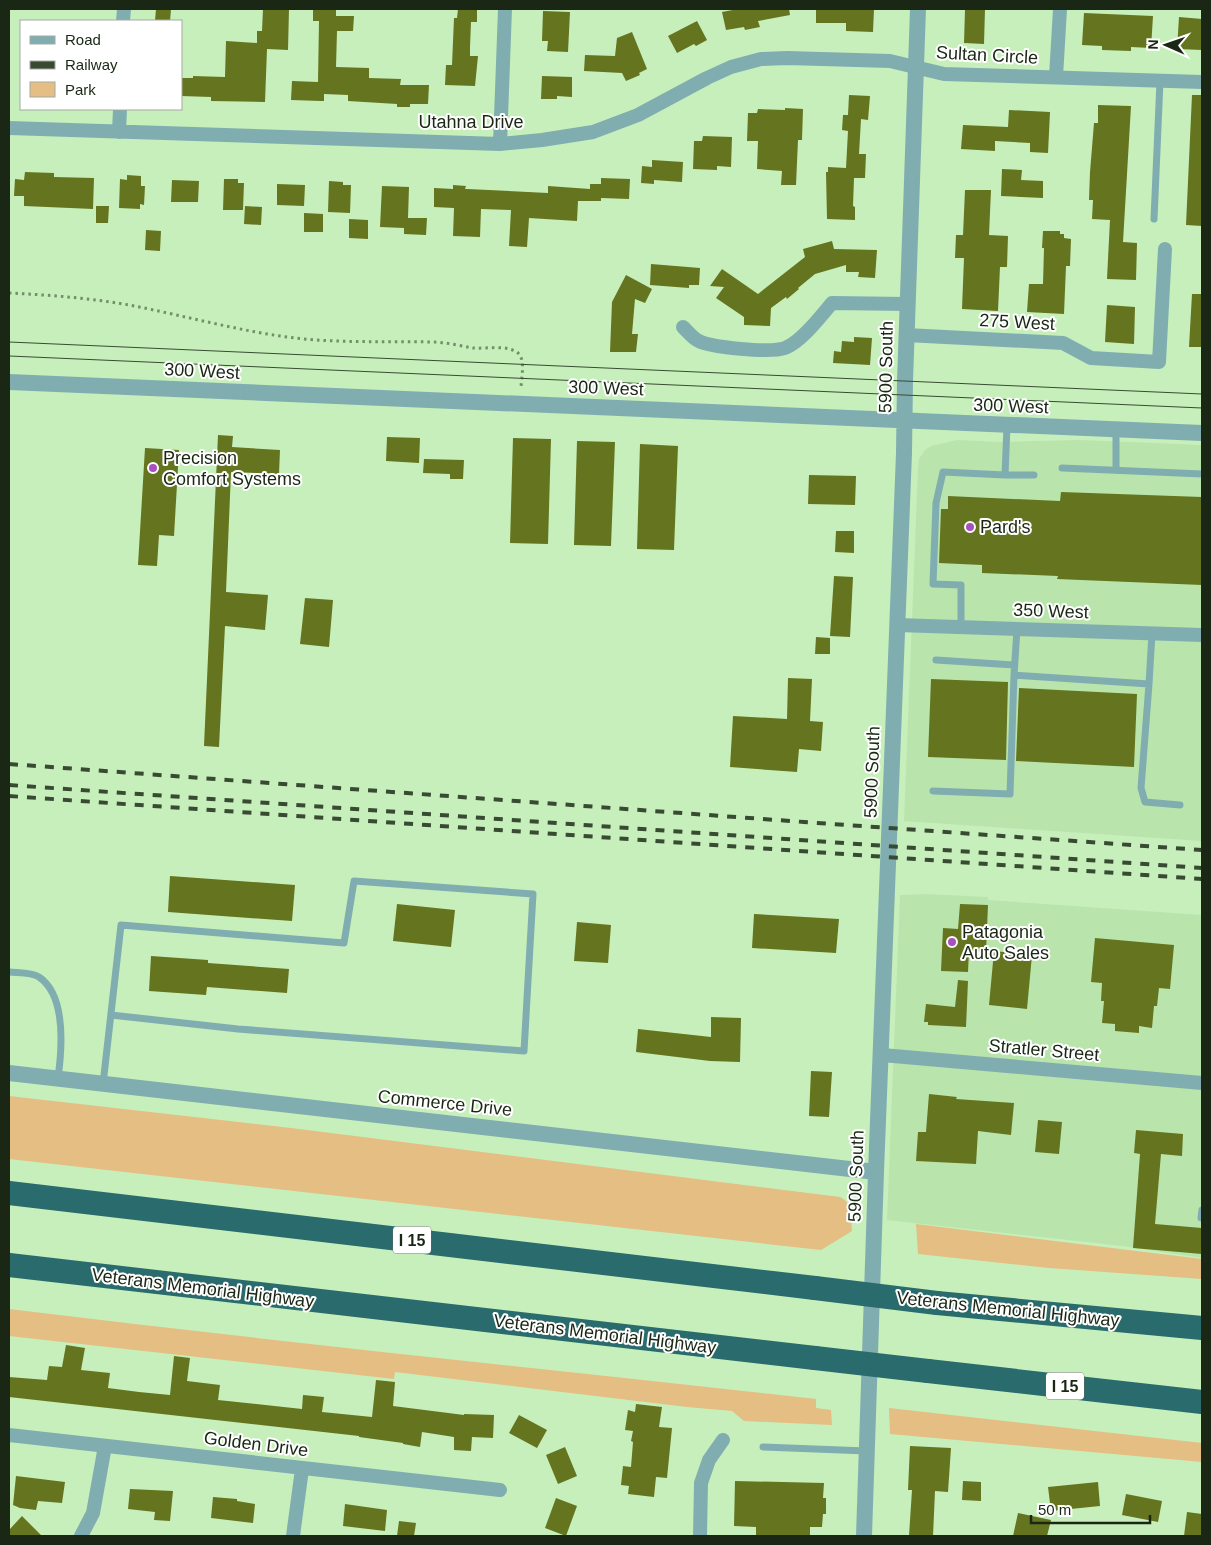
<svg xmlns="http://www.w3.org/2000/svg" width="1211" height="1545" font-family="Helvetica,sans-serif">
<rect width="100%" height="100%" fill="#c7efbb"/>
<!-- built -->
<path fill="#b9e5ac" d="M957 440 1001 442 1080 440 1202 445V841L904 821 918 469 919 459 925 450 931 446Z
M926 894 988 897V900L1202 915V1258L1122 1246 887 1220 900 895Z"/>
<!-- green -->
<path fill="#e4be82" d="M9 1096 291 1128 840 1197C853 1203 851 1218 852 1231L821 1250 9 1159Z
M916 1224 1202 1259V1279L1049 1268 918 1254Z
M9 1309C278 1342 547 1369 816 1399V1408L831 1410 832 1425 744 1421 732 1411 687 1407 395 1372 394 1379 9 1336Z
M889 1408 1202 1443V1462L890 1434Z"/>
<!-- building -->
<path fill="#65741f" d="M156 9H171L170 21H155Z
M263 9H289L288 50 267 49 265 102 211 101V97L181 96V78H193V76L225 77 226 41 257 43V31H262Z
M313 9H336V16H354L353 31H337L336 67 369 68V78L401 79 400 85H429L428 104H410V107H397V104L348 101V95L324 94V101H321L291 100 292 81 318 82 319 21H313Z
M458 9H477V22H471L470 47V56H478L475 86 445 85 446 65H452L454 18H457Z
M738 9H789L790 15 758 21 760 27 745 30 744 27 726 30 722 12Z
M816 9H874L873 32 846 31V23H816Z
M967 9H985L984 44 964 43 965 10Z
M543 11 570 12 568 52 547 51 548 41H542Z
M1084 13 1153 16 1151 48 1131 47V51L1102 50V46L1082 45Z
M1179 17 1202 19V50L1177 49Z
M697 21 707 40 696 46 694 44 677 53 668 36Z
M632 32 647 69 639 73 640 75 626 81 622 73 584 71 585 55 615 56 617 38Z
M542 76 572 77V97L557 96V99H541Z
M849 95 870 96 868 120 861 119 859 154H866L865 178H854L853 206 855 207V220L827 219 826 172H828V167L846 168 848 131 842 130 843 115H848Z
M1192 95H1202V226L1186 225Z
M1098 105 1131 106 1123 242 1137 243 1136 280 1107 279 1110 220 1092 219 1093 200H1089L1090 172 1094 123H1098Z
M785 108 803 109 802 140H798L796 185H781L782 171 757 169 758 141H747L748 113H757L758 109 785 110Z
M1009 110 1050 112 1048 153 1030 152V143L995 141V151L961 149 963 125 1008 127Z
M703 136 732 137 731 167 717 166V170L693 169 694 141H702Z
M652 160 683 162 682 182 654 180V184L641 183 642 166 652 167Z
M1002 169 1022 170 1021 180 1043 181V198L1001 196Z
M25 172 54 173V177L94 178 93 209 24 206V196H14L15 179 24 180Z
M127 175 141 176V186H145L144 205 140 204V209L119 208 120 179 127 180Z
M601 178 630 179 629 199 601 198V201H578L577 221 529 218 527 247 509 246 511 210 481 209 480 237 453 236 454 208 434 207V188L453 189V185L466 186 465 189H467L548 193V186L590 189V184H601Z
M224 179H238V183H244L243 210H223Z
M172 180 199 181 198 202H171Z
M329 181 343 182V185H351L350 213 328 212Z
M277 184 305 185 304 206 277 205Z
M382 186 409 187 408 218H427L426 235 404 234V228L380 227Z
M965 190H991L989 235 1008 236 1007 267H1000L998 311 962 309 964 258H955L956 235H963Z
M96 206H109L108 223H96Z
M245 206 262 207 261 225 244 224Z
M304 213 323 214V232H304Z
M349 219 368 220V239L349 238Z
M146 230 161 231 160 251 145 250Z
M1043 231H1060V234H1064V238L1071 239 1070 266H1066L1064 314 1027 312 1029 284H1043L1044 248H1042Z
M832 241 834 249 877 250 875 278 858 277 859 272H846V265L815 274 798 288 799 289 787 299 786 297 771 308 770 326 744 325V317L716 298 724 287 710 286 722 269 758 294 805 257 803 249Z
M651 264 700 268 699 285H689V288L650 285Z
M626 275 652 289 645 303 635 299 632 334H638L636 352H610L612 302Z
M1192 294H1202V347H1189Z
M1107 305 1135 307 1134 344 1105 342Z
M854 337 872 338 870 365 833 363 834 351 841 352 842 341 854 342Z
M218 435 233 436 232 447 280 450 279 474 231 472 226 592 268 595 265 630 225 626 219 747 204 746Z
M387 437 420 438 419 463 386 461Z
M513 438 551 439 548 544 510 543Z
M577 441 615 442 611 546 574 545Z
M640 444 678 446 674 550 637 549Z
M145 448 179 450 174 536 159 535 157 566 138 565Z
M424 459 464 460 463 479H450V474L423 473Z
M809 475 856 476 855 505 808 504Z
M1061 492 1202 497V585L1057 579 1058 576 982 573V565L939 563 941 509H948V496L1060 501Z
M836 531H854V553L835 552Z
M834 576 853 577 850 637 830 636Z
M305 598 333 600 329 647 300 644Z
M816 637 830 638V654H815Z
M788 678 812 679 810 721 823 722 821 751 799 749 797 772 730 767 733 716 787 719Z
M931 679 1008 682 1006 760 928 757Z
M1019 688 1137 694 1134 767 1016 761Z
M170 876 295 885 292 921 168 912Z
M397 904 455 910 451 947 393 941Z
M960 904 988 905 986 952 969 951 968 972 941 971 943 928 958 929Z
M754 914 839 919 836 953 752 948Z
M577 922 611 925 608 963 574 961Z
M1095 938 1174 945 1170 989 1159 988 1157 1006H1154L1152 1028 1139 1026V1033L1115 1031V1024L1102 1023 1104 1001H1101L1102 983 1091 982Z
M994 951 1032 955 1027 1009 989 1005Z
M151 956 208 960V963L289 969 287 993 207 987 206 995 149 991Z
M958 980 968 981 966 1027 928 1025V1022H924L926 1004 955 1007Z
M711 1017 741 1018 740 1062 710 1061 636 1052 638 1029 711 1037Z
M811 1071 832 1072 829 1117 809 1116Z
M929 1094 957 1097 956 1099 1014 1103 1011 1135 978 1131 976 1164 916 1161 918 1132H926Z
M1038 1120 1062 1122 1059 1154 1035 1152Z
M1136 1130 1183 1134 1182 1156 1161 1154 1155 1224 1202 1228V1254L1133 1248 1140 1154 1134 1153Z
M66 1345 85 1348 81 1370 110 1373 108 1388 139 1392 170 1395 174 1356 190 1358 187 1381 220 1385 218 1400 302 1409 303 1395 324 1397 322 1412 372 1417 376 1380 395 1382 393 1406 464 1415V1414L494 1415 493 1438 472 1437 471 1451 454 1450V1437L422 1432 420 1447 403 1444V1443L359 1437V1436L9 1397V1377L47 1380 49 1366 62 1367Z
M636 1404 662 1407 659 1427 672 1428 667 1478 656 1477 654 1497 628 1494 629 1486 621 1485 623 1466 631 1467 633 1442 631 1441 633 1431 625 1430 628 1410 635 1412Z
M519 1415 547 1430 537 1448 509 1433Z
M910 1446 951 1448 948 1492 935 1491 933 1536H909L912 1490H908Z
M565 1447 577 1476 558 1484 546 1455Z
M16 1476 65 1482 62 1503 38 1501 36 1510 20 1508 13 1505Z
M735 1481 824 1483 823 1498H826V1514H823L822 1527H810V1536H756V1527L734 1526Z
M963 1481 981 1482V1501L962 1500Z
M1098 1482 1100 1506 1051 1511 1048 1487Z
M130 1489 173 1491 170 1521 154 1520 155 1512 128 1509Z
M1126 1494 1162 1501 1158 1522 1122 1515Z
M213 1497 237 1499V1501L255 1504 253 1523 211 1518Z
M556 1498 577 1506 566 1536 545 1528Z
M345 1504 387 1510 385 1531 343 1526Z
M1187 1512 1202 1514V1536H1184Z
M1018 1513 1051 1520 1047 1536H1013Z
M22 1516 42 1536H9V1530Z
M399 1521 416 1523 414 1536H397Z"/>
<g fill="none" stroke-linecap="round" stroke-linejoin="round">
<!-- path -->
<path stroke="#728e6a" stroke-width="3" stroke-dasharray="2.5 4" stroke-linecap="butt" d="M9 293C49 295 90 298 129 305 187 316 245 333 304 339 347 343 389 341 432 342 446 342 460 346 473 348 486 349 503 345 515 351 527 356 521 378 521 389"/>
<!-- service -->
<path stroke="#80aeb0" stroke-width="7" d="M1154 219 1160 81
M1007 426 1005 475H1034
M1062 468 1202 474
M1116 470V430
M961 627V585L933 584 936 503 943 472 1005 475
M1017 629 1014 675 1149 684 1152 633
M936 660 1014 665
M1149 684 1141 788 1145 802 1180 805
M933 791 1010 794 1014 675
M9 972C17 973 32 972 39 977 67 996 62 1049 58 1078
M103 1084 121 925 344 943 354 881 533 894 524 1051 238 1029 111 1015
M1201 1218 1202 1210
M763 1447 867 1451"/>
<!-- minor -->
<path stroke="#80aeb0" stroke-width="14" d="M123 21 124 9
M1056 77 1060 9
M9 128 500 144 542 140 593 132 638 115 707 78 731 67 761 59 787 58 890 61 944 74 1202 82
M119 132 120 109
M500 144 505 9
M683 327C687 331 692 337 697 340 710 348 771 353 785 348 801 342 821 316 832 303L907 304
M906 335 1063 343 1091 358 1159 362 1165 249
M897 625 1202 635
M882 1055 1202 1083
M9 1435 500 1490
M81 1536 93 1513 105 1446
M293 1536 302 1469
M700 1536 701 1483 709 1460 723 1440"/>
<!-- tertiary -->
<path stroke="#80aeb0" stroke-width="16" d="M9 382 1202 433
M9 1073 876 1172
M864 1536 876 1172 904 453 905 381 918 9"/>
<!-- motorway -->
<path stroke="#2a6b6d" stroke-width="24" d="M9 1193 815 1288
M9 1265 815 1358
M937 1303 1202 1328
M928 1371 1202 1402"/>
<!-- tram -->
<path stroke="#384b32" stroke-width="1" d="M9 342 1202 394
M9 356 1202 408"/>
<!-- rail -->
<path stroke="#384b32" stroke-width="4" stroke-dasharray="9 9" stroke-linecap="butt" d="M9 764 804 822 1202 850
M9 785 1202 868
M9 796 1202 879"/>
<!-- motorway-bridge -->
<path stroke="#2a6b6d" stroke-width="24" d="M815 1288 937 1303
M815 1358 928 1371"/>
</g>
<!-- markers -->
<g fill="#a750be" stroke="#fff" stroke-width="2">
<circle cx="153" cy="468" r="5"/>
<circle cx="970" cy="527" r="5"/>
<circle cx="952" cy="942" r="5"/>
</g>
<g text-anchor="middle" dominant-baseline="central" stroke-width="4" stroke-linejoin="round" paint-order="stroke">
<!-- shield labels -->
<g fill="#fff" stroke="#5e685a" stroke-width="1">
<rect x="393" y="1226.5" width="38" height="27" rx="4"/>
<rect x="1046" y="1372.5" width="38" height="27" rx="4"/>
</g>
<g font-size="16" font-weight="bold" fill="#192714">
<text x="412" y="1240">I 15</text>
<text x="1065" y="1386">I 15</text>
</g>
<!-- street labels -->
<g font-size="18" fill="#192714" stroke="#fff">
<text transform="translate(987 55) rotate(3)">Sultan Circle</text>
<text x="471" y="122">Utahna Drive</text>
<text transform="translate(1017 322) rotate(3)">275 West</text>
<text transform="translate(886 367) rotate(-89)">5900 South</text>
<text transform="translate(202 371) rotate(3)">300 West</text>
<text transform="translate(606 388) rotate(2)">300 West</text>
<text transform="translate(1011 406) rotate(2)">300 West</text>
<text transform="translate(1051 611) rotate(2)">350 West</text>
<text transform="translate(872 772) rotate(-88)">5900 South</text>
<text transform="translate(1044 1050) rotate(5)">Stratler Street</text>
<text transform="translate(445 1103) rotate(6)">Commerce Drive</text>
<text transform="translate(856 1176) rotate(-88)">5900 South</text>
<text transform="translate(203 1288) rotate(7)">Veterans Memorial Highway</text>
<text transform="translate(1008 1309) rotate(6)">Veterans Memorial Highway</text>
<text transform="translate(605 1334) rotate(7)">Veterans Memorial Highway</text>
<text transform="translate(256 1444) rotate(7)">Golden Drive</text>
</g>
<!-- poi labels -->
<g font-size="18" fill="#192714" stroke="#fff" text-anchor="start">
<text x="163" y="458">Precision<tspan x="163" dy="21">Comfort Systems</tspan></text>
<text x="980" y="527">Pard's</text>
<text x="962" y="932">Patagonia<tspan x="962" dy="21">Auto Sales</tspan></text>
</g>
</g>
<!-- border -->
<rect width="1211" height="1545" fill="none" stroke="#192714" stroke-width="20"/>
<!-- legend -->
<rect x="20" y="20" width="162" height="90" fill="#ffffff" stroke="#a3a9a1"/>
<rect x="30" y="36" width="25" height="8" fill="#80aeb0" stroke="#a3a9a1"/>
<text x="65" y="45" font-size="15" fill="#192714">Road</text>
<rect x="30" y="61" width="25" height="8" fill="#384b32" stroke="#a3a9a1"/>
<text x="65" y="70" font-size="15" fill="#192714">Railway</text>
<rect x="30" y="82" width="25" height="15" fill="#e4be82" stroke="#a3a9a1"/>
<text x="65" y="95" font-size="15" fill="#192714">Park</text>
<!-- north arrow -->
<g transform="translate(1166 45) rotate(272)" stroke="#ffffff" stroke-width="4" paint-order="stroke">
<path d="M0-4L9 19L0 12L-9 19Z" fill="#192714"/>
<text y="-8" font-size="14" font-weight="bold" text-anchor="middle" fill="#192714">N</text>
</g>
<!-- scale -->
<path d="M1031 1515v8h119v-8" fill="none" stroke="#192714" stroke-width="2.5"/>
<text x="1038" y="1515" font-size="15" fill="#192714" stroke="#ffffff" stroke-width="4" paint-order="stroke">50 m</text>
</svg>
